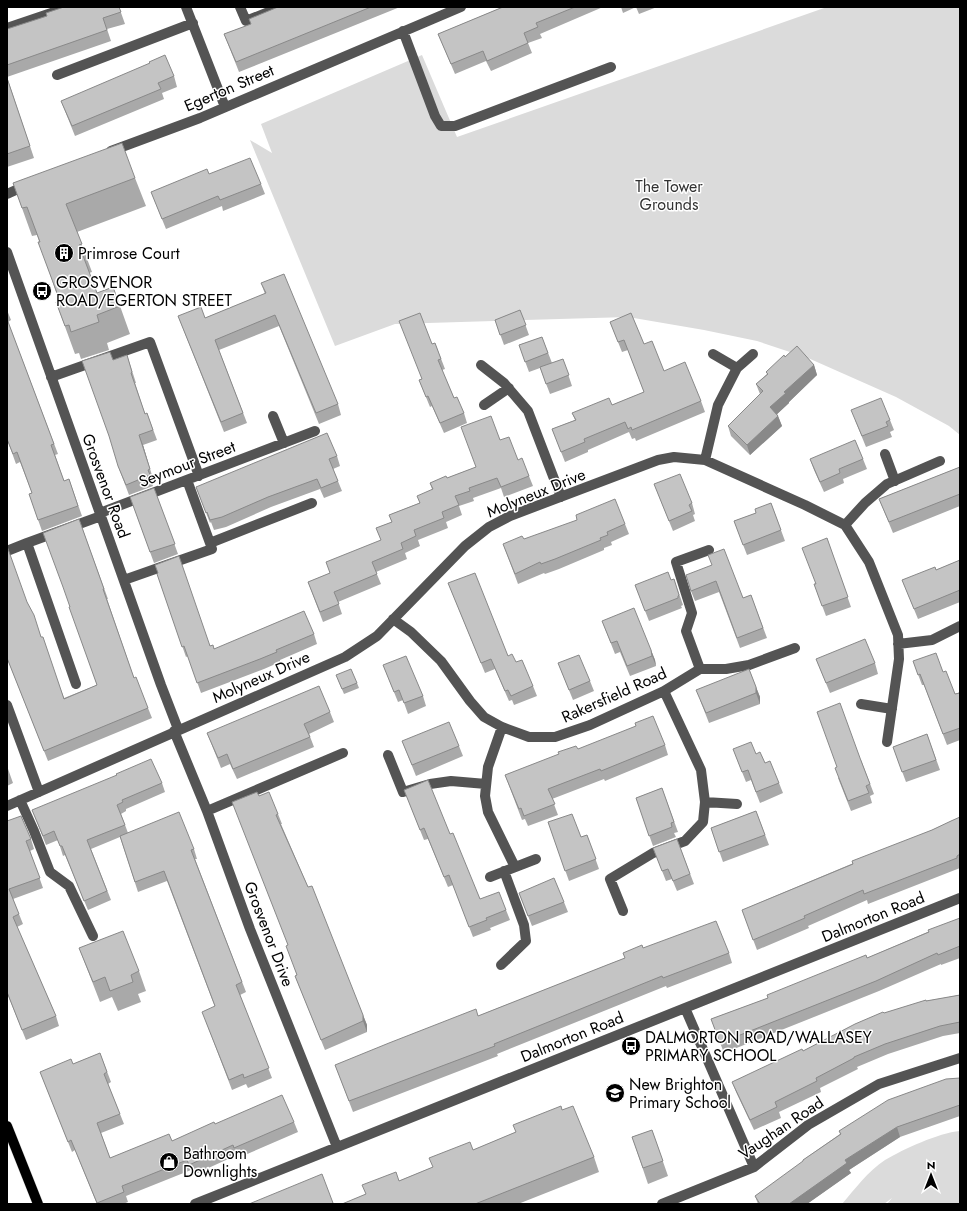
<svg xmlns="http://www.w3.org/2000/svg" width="967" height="1211" font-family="Jost,sans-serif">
<rect width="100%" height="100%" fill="#fff"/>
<!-- green -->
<path fill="#dbdbdb" d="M827 7H960V435L949 426 896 397 808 358 757 341 704 330 628 317 395 324 335 346 250 140 272 153 261 124 422 55 457 137Z
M960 1131V1204H887L892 1198 884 1204H842C855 1189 868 1171 885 1160 904 1149 938 1133 960 1131Z"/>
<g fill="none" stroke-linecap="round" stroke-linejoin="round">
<!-- major casing -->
<g stroke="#dbdbdb" stroke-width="11">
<path id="major" d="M7 1126 38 1204"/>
</g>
<!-- minor -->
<path stroke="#545454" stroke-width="10" d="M186 7 225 107
M240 7 246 21 281 7
M7 28 69 7
M403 31 435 116 441 126H455L611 67
M57 75 193 23
M111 151 200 118 461 7
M7 194 27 185
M7 252 161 685 178 729
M713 354 737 368
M481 365 504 383 528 411 561 497
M51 377 150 342 199 476
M484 405 509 388
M273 416 284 443
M885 454 895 481
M705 460 718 405 737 368 753 354
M187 480 210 543
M100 513 315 431
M845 525 865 503 887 484 940 461
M27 543 101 516
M7 551 27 543 76 684
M124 580 212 549 210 543 312 503
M393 619 411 632 441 661 470 701 484 717 502 727 529 737H555L590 725 664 691 700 669H726L749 665 795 648
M898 644 932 640 960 626
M700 669 686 631 692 613 676 562 709 550
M861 704 892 709
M7 705 39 792
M502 727 488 767 485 796 488 812 515 867
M174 731 207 811 250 929 337 1147
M388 755 403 792 430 784 451 781 486 784
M20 800 34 831 50 872 69 886 93 936
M705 802 737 804
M7 806 345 657 377 636 465 546 489 527 510 516 658 460 674 457 705 460 805 505 845 525 869 562 898 635 899 659 887 742
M207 811 343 753
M490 877 536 859
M623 911 610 879 653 853 685 841 703 822 705 802 701 770 664 691
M501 965 526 941 524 925 504 871
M685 1008 754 1167
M195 1204 960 898
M662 1204 754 1167 808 1125 879 1084 960 1058"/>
<!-- major -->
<use href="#major" stroke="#000" stroke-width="10"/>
</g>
<!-- wall -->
<path fill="#a9a9a9" d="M119 7 125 24 107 29 111 41 7 77 34 158 7 167V29Z
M278 7H400L239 72 224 34 251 24Z
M503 7H603L540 34 542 38 528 43 532 53 491 71 486 61 455 74 438 34Z
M621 7H636L623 13Z
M636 7H657L639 14Z
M174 76 177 87 162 93 164 99 75 136 61 101Z
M209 174 261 184 265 194 223 211 222 206 166 229 151 192Z
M135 178 146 206 77 232 92 272 89 273 97 293 120 306 130 334 107 343 109 350 81 359 79 353 75 354 56 302 59 301 37 235 32 236 13 183Z
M261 283 338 404 341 415 319 424 279 326 219 350 247 423 224 432 178 316 205 318 265 294Z
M7 310 11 320 8 322 58 454 55 455 64 481 69 479 82 516 42 531 29 494 32 493 20 462 16 464 7 439Z
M520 310 529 335 504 345 495 320Z
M610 322 644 344 664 371 701 401 705 412 636 441 635 438 632 439 629 432 588 450V452L565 462 552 429 575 420 572 413 612 405 644 392 628 350 622 352Z
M542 337 552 363 563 359 572 386 550 394 540 368 529 372 519 345Z
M435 343 445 369 442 370 454 398 464 413 467 423 444 433 432 406 430 407 419 380 422 379 432 344Z
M127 355 136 383H135L145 414 147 413 157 440 143 445 153 479 151 480 153 486 129 495 118 466 113 360Z
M785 357 814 365 817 375 789 402V403L777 414 778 416 782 426 750 455 731 436 728 426 760 394 756 384 767 374 766 372Z
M855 420H890L894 430 890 432 892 437 866 447Z
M500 440 518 460 529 476 533 486 504 497 501 488 473 498 474 501 459 506 462 515 446 522 448 528 418 540 420 546 405 553 407 559 376 572 381 584 338 602 342 614 323 622 308 582 330 573 381 540 376 528 392 522 389 515 419 503 432 489 430 483 447 478 476 467Z
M337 456 340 466 333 469 342 491 324 498 320 489 271 507 226 527 214 530 211 522 210 523 196 487Z
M810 459H863L867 469 843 479 844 483 824 492 814 470Z
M960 467V506L893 533 879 499Z
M654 484 692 503 695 514 693 515 695 521 673 531Z
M154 488 178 554 154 563 130 497Z
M771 503 785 541 747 555 734 521 756 513Z
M79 519 108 599H107L134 678 148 708 152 718 48 761 7 658 27 602 41 637 64 698 97 685 70 607Z
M625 524 629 534 611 542 612 545 604 548V550L559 569 545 574 544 573 518 584 503 544 524 539Z
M827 538 851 607 826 616 814 584H815Z
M960 560V602L918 619 902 580 936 570Z
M712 565 743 598 751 595 767 638 740 648 719 592 695 601 691 591Z
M157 574 210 646 215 649 314 634 317 644 280 660V662L264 669 201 693 188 656 186 657Z
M674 579 683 605 681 606 682 608 649 621 635 585 671 580Z
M448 583 508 656 516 662 533 686 537 696 514 705 512 700 509 701 495 669 485 673Z
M602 621 651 650 655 660 656 666 630 676 620 652 615 654Z
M816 659 875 663 878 674 830 693Z
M913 661 943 672 955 694 960 692V740L947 745 924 685H922Z
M558 663 590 681 594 691 573 700Z
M383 665 423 696 426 706 408 714 403 700 398 702Z
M749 669 760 697V704L709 723 700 700Z
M338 680 357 683 359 688 344 694Z
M330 712 334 722 309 734 314 747 237 779 230 764 221 768 207 733Z
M927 734 940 770 906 782 893 747Z
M402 741 459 746 463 756 416 776Z
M665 745 668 755 605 781 604 779 552 799 558 815 528 826 525 819 522 820 505 775 578 749Z
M733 749 756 754 765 763 779 783 783 793 760 803 751 780 746 782Z
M861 760 874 794 870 796 872 803 851 811 838 778Z
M7 766 13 783 7 786Z
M162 783 165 792 126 809V811L121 814 128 833 194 849 197 859H195L246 992 240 995 272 1078 248 1088 246 1084 232 1090 206 1022 215 1007 167 881 138 892 120 837 91 849 111 900 88 910 65 855 63 856 58 840 46 845 32 810Z
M662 788 678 832 674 833 676 837 653 846 636 798Z
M404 790 450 834 480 899 506 910 510 920 490 928 491 930 473 937 453 885 448 887 428 839 424 840Z
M259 796 278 814 282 824H281L363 1015 367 1025V1032L325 1050 295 976 297 975 288 945Z
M756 811 769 845 723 862 711 828Z
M960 817V868L868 904 867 900 808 926 809 928 757 950 742 910 932 830Z
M7 821 31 839 34 849 30 851 43 888 13 899 23 924 17 927 56 1016 59 1026 26 1040 7 993Z
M548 822 581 837 587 835 599 869 569 881Z
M677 839 694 884 677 891 672 879 666 881 653 848Z
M519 893 564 902 568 912 532 926Z
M960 918V958L941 965V964L879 991 724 1053 711 1019 768 998 867 958Z
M79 948 139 971 146 991 138 994 141 1002 118 1011 112 997 100 1002Z
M643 948 729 953 732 963 667 988 666 986 497 1054 498 1056 353 1112 335 1065 478 1016 607 965 625 958Z
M960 995V1033L943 1036 888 1054 857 1067 858 1069 820 1088 821 1092 779 1112 781 1118 754 1130 736 1092 732 1082 803 1051 884 1013 926 1001Z
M100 1053 111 1082 108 1084 124 1124 101 1133 110 1158 172 1141 215 1124 294 1122 298 1132 238 1158 237 1155 193 1175 191 1170 126 1196 128 1202 123 1204H97L75 1150 72 1152 40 1072 73 1064Z
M960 1078V1116L900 1137 849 1170 851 1173 807 1204H758L755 1196 803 1162V1160L840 1134 839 1131Z
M562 1110 594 1157 599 1172 518 1204H342L433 1167 473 1150 516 1132Z
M652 1130 668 1176 648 1184 632 1137Z"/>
<!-- shaded-wall -->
<path fill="#898989" d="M814 365 817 375 789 402V403L774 417 770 407 784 392Z
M778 416 782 426 750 455 747 445Z
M139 435 143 445 153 479 150 469Z
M651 650 655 660 656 666 652 656Z
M756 687 760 697V704L756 693Z
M363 1015 367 1025V1032L363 1021Z
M897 1127 900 1137 849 1170 851 1173 807 1204H789L845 1160Z"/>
<!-- building -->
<path fill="#c4c4c4" stroke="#898989" d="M64 7H119L121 12 103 18 107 30 7 65V29L47 16 46 13Z
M278 7H371L236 62 224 34 251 24 249 19Z
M503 7H575L536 23 538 27 524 33 528 43 487 61 483 51 451 64 438 34Z
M165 55 174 76 158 83 161 89 72 126 61 101 150 63 149 62Z
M7 78 30 146 7 154Z
M122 143 135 178 66 204 82 244 79 245 97 293 113 287 120 306 97 315 99 322 71 332 69 325 65 326 56 302 60 301 38 242H40L27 207 22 208 13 183Z
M250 158 261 184 220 200 218 196 162 219 151 192 207 169 209 174Z
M284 274 338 404 316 413 275 315 215 340 243 413 221 422 178 316 201 307 205 318 266 293 261 283Z
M520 310 526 325 500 335 495 320Z
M420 313 432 344 435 343 441 359 438 360 454 398 457 397 464 413 440 423 428 396 426 397 419 380 422 379 399 321Z
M631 313 644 344 652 341 664 371 685 362 701 401 632 430 631 427 628 429 625 422 584 439 585 442 561 452 552 429 576 420 572 413 609 398 612 405 644 392 624 340 618 342 610 322Z
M7 319 54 444 51 445 64 481 69 479 78 506 38 520 29 494 32 493 17 452 13 454 7 439Z
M542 337 548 353 525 362 519 345Z
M797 346 814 365 784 392 786 393 770 407 778 416 747 445 728 426 763 391 756 384 768 374 766 372 784 355 785 357Z
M110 352 113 360 127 355 132 372 131 373 145 414 147 413 153 430 139 435 150 469 148 470 150 475 126 485 118 466 109 436 82 361Z
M563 359 569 375 546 384 540 367Z
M881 398 890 420 886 422 888 426 862 436 851 410Z
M491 416 500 440 509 437 518 460 522 458 529 476 501 487 497 478 469 488 470 491 455 496 459 505 442 512 444 518 414 530 416 536 401 543 403 549 372 562 377 574 334 592 339 604 320 612 308 582 330 573 326 562 381 540 376 528 392 522 389 515 420 503 417 496 433 489 430 483 446 476 447 478 476 467 461 427Z
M327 433 337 456 329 459 338 481 321 488 317 479 268 497 222 517 210 520 207 512 206 513 196 487Z
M855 440 863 459 839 469 840 473 820 482 810 459Z
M960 467V494L889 522 879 499Z
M680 474 692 503 689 505 692 511 669 521 654 484Z
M154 488 175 544 150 552 130 497Z
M615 499 625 524 607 532 608 535 600 538 601 540 555 559 541 564 540 562 515 574 503 544 522 536 524 539 577 520 576 515Z
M771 503 781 530 743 545 734 521 756 513 755 509Z
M79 519 104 589H103L134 678 136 677 148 708 44 751 7 658V546L27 602 34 615 41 637H43L64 699 97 685 69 607H70L63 587 43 533Z
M827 538 848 597 822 606 814 584H816L802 548Z
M724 549 743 598 751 595 763 628 737 638 716 581 691 591 686 575 712 565 708 555Z
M179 556 210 646 213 645 214 649 304 611 314 634 276 650 277 652 260 659 197 683 184 646 182 647 157 574 158 573 155 565Z
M960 560V590L914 609 902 580 935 567 936 570Z
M668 572 671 580 674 579 679 595 678 596V598L645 611 635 585Z
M475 573 508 656 512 654 516 662 522 660 533 686 511 696 508 690 505 691 491 659 481 663 448 583Z
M634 608 651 650 652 656 627 666 617 641 611 643 602 621Z
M865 639 875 663 826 683 816 659Z
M936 653 943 672 946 671 955 694 960 693V728L943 734 920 674 918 675 913 661Z
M579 655 590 681 569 690 558 663Z
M406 656 423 696 404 703 399 690 394 692 383 665Z
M351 669 357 683 342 689 336 675Z
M749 669 756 687V693L706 713 696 690Z
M319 686 330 712 304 724 310 737 233 769 227 754 218 758 207 733Z
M840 703 860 758 870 784 866 786 869 793 848 801 835 768 837 767 817 712Z
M653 716 665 745 601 771 600 769 548 789 555 804 524 816 521 808 519 809 505 775 559 754 558 752 576 746 578 749 636 726 635 723Z
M449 722 459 746 412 765 402 741Z
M927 734 936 760 902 772 893 747Z
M751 742 756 754 760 752 765 763 770 761 779 783 756 792 748 770 742 772 733 749Z
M151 759 162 783 122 800 123 802 117 805 125 825 87 840 107 891 84 901 62 846H60L54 831 43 836 32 810 117 775 116 774Z
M428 780 450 834 453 833 480 899 499 892 506 910 486 918 487 920 469 927 449 875 444 877 424 828 420 830 404 790Z
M662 788 674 822 671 823 672 827 649 836 636 798Z
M257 792 259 796 269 792 278 814 276 815 308 887 312 886 363 1015V1021L321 1040 295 976 297 975 286 946 288 945 232 802Z
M756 811 765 835 719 852 711 828Z
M179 812 194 849 191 850 242 982 236 985 269 1068 244 1078 243 1074 229 1080 202 1012 215 1006 164 871 135 882 120 836Z
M572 814 581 837 587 835 596 859 565 871 548 822Z
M21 816 31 839 26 841 40 878 9 889 19 914 13 917 56 1016 22 1030 7 992V821Z
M960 817V854L957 856V858L864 894 863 890 804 916 805 918 753 940 742 910 853 864 852 861 932 830 951 821Z
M677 839 690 874 673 881 668 869 662 871 653 848Z
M554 878 564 902 528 916 519 893Z
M960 918V946L938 955 937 953 876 981 720 1043 711 1019 768 998 767 995 866 955 867 958 929 932 928 930Z
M716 921 729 953 663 978 662 976 494 1044 495 1046 349 1101 335 1065 389 1043 476 1009 478 1016 607 965 625 958 623 953 642 945 643 948Z
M123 931 139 971 131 975 133 982 110 991 105 977 93 982 79 948Z
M960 995V1022L940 1026 885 1044 854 1057V1058L816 1078 817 1081 775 1102 777 1107 750 1120 732 1082 802 1049 803 1051 855 1024 883 1012 884 1013 926 1000V1001Z
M100 1053 107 1072 104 1074 120 1114 97 1123 110 1158 169 1134 172 1141 214 1122 215 1124 282 1095 294 1122 234 1148 233 1145 189 1165 187 1160 122 1186 124 1192 97 1203 71 1140 68 1142 40 1072 71 1059 73 1064Z
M960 1078V1105L897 1127 845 1160 847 1163 789 1204H760L755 1196 803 1161V1160L841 1134 839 1131 888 1100 946 1079Z
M561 1106 562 1110 573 1106 594 1157 475 1204H342L366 1194 362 1185 396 1172 399 1181 433 1167 429 1158 470 1142 473 1150 516 1132 513 1125Z
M652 1130 663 1161 643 1168 632 1137Z
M322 1174 333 1203 331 1204H249Z"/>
<!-- icons -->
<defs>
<g id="building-disc" transform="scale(1)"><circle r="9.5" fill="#000" stroke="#fff"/><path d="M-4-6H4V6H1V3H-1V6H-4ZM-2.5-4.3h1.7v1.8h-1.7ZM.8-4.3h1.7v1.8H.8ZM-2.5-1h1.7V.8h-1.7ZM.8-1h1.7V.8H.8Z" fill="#fff"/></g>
<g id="bus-disc" transform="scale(1)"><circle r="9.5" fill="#000" stroke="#fff"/><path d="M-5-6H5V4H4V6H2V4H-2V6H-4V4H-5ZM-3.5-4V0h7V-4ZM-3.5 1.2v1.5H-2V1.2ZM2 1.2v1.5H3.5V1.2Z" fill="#fff"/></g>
<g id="school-disc" transform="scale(1)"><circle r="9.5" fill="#000" stroke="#fff"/><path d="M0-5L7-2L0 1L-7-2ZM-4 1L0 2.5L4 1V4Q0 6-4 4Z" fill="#fff"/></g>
<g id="shop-disc" transform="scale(1)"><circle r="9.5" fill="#000" stroke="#fff"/><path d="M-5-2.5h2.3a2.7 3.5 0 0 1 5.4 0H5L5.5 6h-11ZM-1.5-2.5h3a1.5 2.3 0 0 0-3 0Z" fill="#fff"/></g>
</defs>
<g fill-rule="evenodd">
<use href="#building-disc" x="64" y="253"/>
<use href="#bus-disc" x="42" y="291"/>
<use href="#bus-disc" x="631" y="1046"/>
<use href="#school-disc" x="615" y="1093"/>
<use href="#shop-disc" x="169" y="1162"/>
</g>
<g text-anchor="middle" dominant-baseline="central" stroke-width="3" stroke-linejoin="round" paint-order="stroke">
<!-- street labels -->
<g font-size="16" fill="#000" stroke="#fff">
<text transform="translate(229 88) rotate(-23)">Egerton Street</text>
<text transform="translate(187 464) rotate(-21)">Seymour Street</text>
<text transform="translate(106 486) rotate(70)">Grosvenor Road</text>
<text transform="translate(536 493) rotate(-22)">Molyneux Drive</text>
<text transform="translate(261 677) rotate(-24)">Molyneux Drive</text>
<text transform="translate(614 695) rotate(-24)">Rakersfield Road</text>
<text transform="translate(873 917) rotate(-22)">Dalmorton Road</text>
<text transform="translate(269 934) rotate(69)">Grosvenor Drive</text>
<text transform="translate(572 1037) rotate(-22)">Dalmorton Road</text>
<text transform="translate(781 1128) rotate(-34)">Vaughan Road</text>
</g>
<!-- park labels -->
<g font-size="16" fill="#323232" stroke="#fff">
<text x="669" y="186">The Tower<tspan x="669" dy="18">Grounds</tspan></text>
</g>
<!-- poi labels -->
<g font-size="16" fill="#000" stroke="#fff" text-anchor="start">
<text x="78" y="253">Primrose Court</text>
<text x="56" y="282">GROSVENOR<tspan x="56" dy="18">ROAD/EGERTON STREET</tspan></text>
<text x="645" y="1037">DALMORTON ROAD/WALLASEY<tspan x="645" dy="18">PRIMARY SCHOOL</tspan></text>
<text x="629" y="1084">New Brighton<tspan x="629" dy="18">Primary School</tspan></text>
<text x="183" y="1153">Bathroom<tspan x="183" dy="18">Downlights</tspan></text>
</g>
</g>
<!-- border -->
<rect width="967" height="1211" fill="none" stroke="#000000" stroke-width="16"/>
<!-- north arrow -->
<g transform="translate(931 1175)" stroke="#ffffff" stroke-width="3" paint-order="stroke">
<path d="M0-3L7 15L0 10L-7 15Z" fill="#000000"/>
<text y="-6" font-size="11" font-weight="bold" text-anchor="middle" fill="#000000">N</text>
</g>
</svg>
